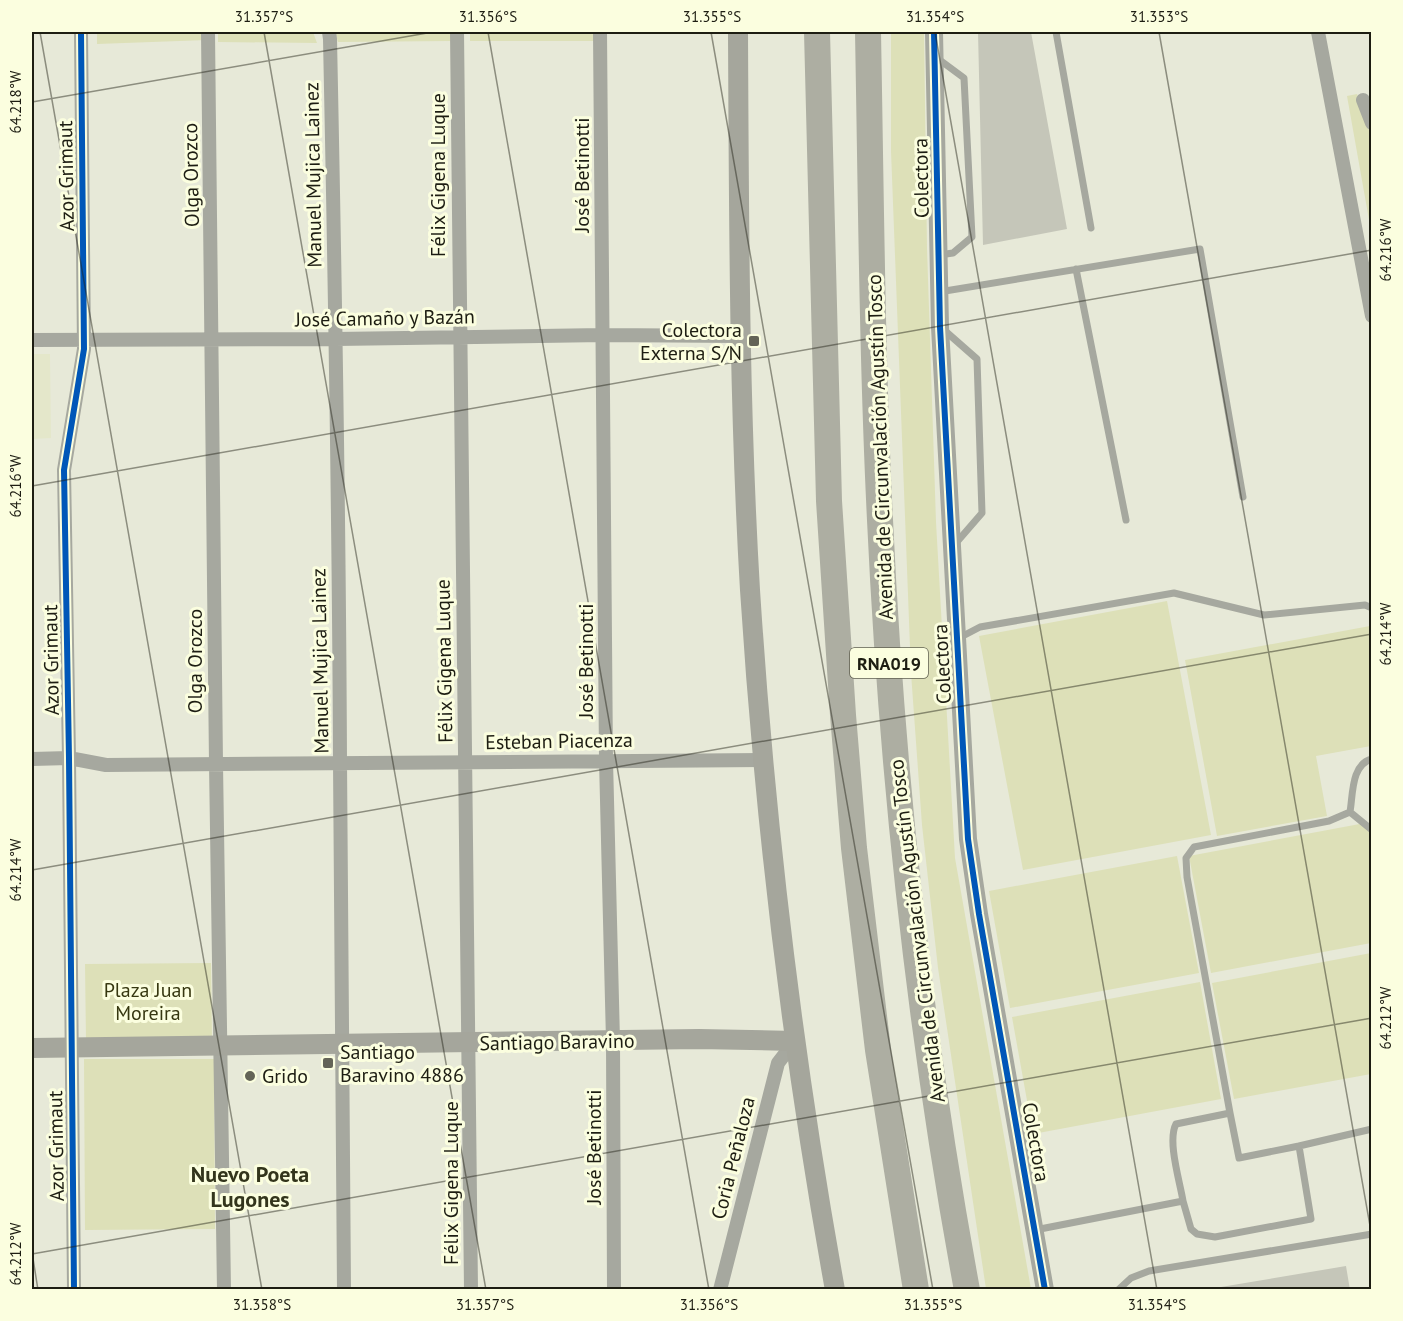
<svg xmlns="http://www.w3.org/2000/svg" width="1403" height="1321" font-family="'PT Sans',sans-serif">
<rect width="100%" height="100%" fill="#e7e9d8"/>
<!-- built -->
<path fill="#e4e7ca" d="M32 354H50L51 438 32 439Z"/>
<!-- green -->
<path fill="#dde0b8" d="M97 32H207V40L97 44Z
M218 32H313L317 43 218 42Z
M335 32H451V41L338 42Z
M470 32H595V41H470Z
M891 32H924L927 248 936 522 955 858 1031 1289H986L938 968 922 825 911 673 891 151Z
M1357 94 1371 136V231L1347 96Z
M1167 601 1211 835 1023 870 979 636Z
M1370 626 1371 746 1316 756 1327 816 1217 836 1185 660Z
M1365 823 1372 830 1371 943 1211 973 1189 856Z
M1177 856 1199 973 1010 1008 989 891Z
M1371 953V1074L1234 1099 1212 983Z
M211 963 212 1040 86 1041 85 964Z
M1200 982 1221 1099 1033 1134 1012 1017Z
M84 1059H214L215 1229 85 1230Z"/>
<!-- building -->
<path fill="#c5c6b9" d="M978 32H1031L1067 229 983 245Z
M1346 1266 1350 1290H1215V1288Z"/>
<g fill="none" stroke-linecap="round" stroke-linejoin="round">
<!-- service -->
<path stroke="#a6a89f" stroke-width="7" d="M1056 32 1091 228
M937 58 964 78 972 237 953 253 939 255
M1076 269 1126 520
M939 292 1200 249 1243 497
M944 330 977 359 982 513 956 543
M959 638 980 627 1174 593 1264 615 1365 605 1372 608
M1350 812 1372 830
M1230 1113 1187 877 1186 858 1194 847 1329 821 1350 812C1353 795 1351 764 1372 759
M1183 1201C1180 1182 1167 1141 1176 1124L1230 1113 1239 1158 1299 1146
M1035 1230 1183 1201 1191 1229 1197 1234 1215 1237 1311 1219 1299 1146 1372 1129
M1118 1290 1131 1278 1149 1271 1372 1234"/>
<!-- minor -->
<path stroke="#a6a89f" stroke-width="14" d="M208 32 216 764 224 1290
M329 32 330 39C335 280 339 521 340 762 341 938 342 1114 344 1290
M457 32 471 1290
M600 32 606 760 613 1041 614 1290
M1318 32 1372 316
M1363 100 1372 123
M32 340 336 339 603 335 740 336
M32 759 69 758 106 765 763 760
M74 1290 69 758 64 470 84 349 81 32
M720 1290 778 1063 795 1041"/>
<!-- tertiary -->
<path stroke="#a6a89f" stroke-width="18" d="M934 32 940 327 968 839 979 914 1045 1290"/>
<!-- secondary -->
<path stroke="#a5a69c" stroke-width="20" d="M738 32C739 218 739 404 750 590 765 824 793 1058 835 1290
M32 1048 699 1039 795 1041"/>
<!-- motorway -->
<path stroke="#adaea2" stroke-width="26" d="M817 32 829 501 843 715 854 848 878 1050 916 1290
M868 32C871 194 872 358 880 520 892 777 920 1036 967 1290"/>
<!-- cycleway casing -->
<g stroke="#fbfedf" stroke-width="10">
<path id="cycleway" d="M934 32 940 327 968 839 979 914 1045 1290
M74 1290 69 758 64 470 84 349 81 32"/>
</g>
<!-- cycleway -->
<use href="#cycleway" stroke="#0057b8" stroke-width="6"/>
</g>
<!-- ticks -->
<path fill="none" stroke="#1d1d12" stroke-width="1.5" stroke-opacity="0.45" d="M40 32 262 1290M264 32 486 1290M488 32 709 1290M711 32 933 1290M935 32 1157 1290M1159 32 1372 1237M32 102 433 32M32 486 1372 250M32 870 1372 634M32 1252 38 1290M32 1254 1372 1018"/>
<!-- markers -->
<g fill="#646457" stroke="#fbfedf" stroke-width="2">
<rect x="748" y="335" width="12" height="12" rx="3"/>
<rect x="322" y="1057" width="12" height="12" rx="3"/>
<circle cx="250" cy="1076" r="6"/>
</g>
<g text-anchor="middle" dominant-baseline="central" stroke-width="6" stroke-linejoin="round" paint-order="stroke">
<!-- shield labels -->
<rect fill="#fbfedf" stroke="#606050" stroke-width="1.5" x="850" y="648" width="78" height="30" rx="4.5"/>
<g font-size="18" font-weight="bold" fill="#1d1d12">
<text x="889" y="663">RNA019</text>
</g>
<!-- street labels -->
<g font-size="20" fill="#1d1d12" stroke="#fbfedf">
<text transform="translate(191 175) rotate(-91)">Olga Orozco</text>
<text transform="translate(313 175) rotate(-91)">Manuel Mujica Lainez</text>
<text transform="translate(438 175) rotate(-90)">Félix Gigena Luque</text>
<text transform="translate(582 175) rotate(-90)">José Betinotti</text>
<text transform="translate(66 176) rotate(-91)">Azor Grimaut</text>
<text transform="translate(921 178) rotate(-91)">Colectora</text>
<text transform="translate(385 318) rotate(-1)">José Camaño y Bazán</text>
<text transform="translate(880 447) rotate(-92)">Avenida de Circunvalación Agustín Tosco</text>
<text transform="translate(51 660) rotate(-91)">Azor Grimaut</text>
<text transform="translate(195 661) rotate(-90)">Olga Orozco</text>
<text transform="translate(320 661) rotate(-91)">Manuel Mujica Lainez</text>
<text transform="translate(444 661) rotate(-91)">Félix Gigena Luque</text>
<text transform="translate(586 661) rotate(-90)">José Betinotti</text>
<text transform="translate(942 664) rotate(-93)">Colectora</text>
<text transform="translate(559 741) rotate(-1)">Esteban Piacenza</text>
<text transform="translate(917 931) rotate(-97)">Avenida de Circunvalación Agustín Tosco</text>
<text transform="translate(557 1042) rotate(-1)">Santiago Baravino</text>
<text transform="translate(1036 1142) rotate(80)">Colectora</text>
<text transform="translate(56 1146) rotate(-91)">Azor Grimaut</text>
<text transform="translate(594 1147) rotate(-90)">José Betinotti</text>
<text transform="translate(733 1158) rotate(-76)">Coria Peñaloza</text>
<text transform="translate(451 1183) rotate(-90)">Félix Gigena Luque</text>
</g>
<!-- poi labels -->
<g font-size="20" fill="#1d1d12" stroke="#fbfedf" text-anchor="start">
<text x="742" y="330" text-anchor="end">Colectora<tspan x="742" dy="23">Externa S/N</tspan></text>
<text x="340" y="1052">Santiago<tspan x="340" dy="23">Baravino 4886</tspan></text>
<text x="262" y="1076">Grido</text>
</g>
<!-- park labels -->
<g font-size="20" fill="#363710" stroke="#fbfedf">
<text x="148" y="990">Plaza Juan<tspan x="148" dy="23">Moreira</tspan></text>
</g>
<!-- quarter labels -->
<g font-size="22" font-weight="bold" fill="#33351c" stroke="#fbfedf">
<text x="250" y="1174">Nuevo Poeta<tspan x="250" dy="25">Lugones</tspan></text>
</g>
</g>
<!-- border -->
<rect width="1403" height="1321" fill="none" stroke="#fbfedf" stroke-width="66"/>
<rect x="33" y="33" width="1337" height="1255" fill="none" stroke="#1d1d12" stroke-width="2"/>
<g font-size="15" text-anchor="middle" fill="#1d1d12">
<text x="264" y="22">31.357°S</text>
<text x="488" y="22">31.356°S</text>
<text x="712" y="22">31.355°S</text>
<text x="935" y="22">31.354°S</text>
<text x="1159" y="22">31.353°S</text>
<text transform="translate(16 102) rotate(-90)" y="5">64.218°W</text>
<text transform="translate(1386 250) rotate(-90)" y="5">64.216°W</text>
<text transform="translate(16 486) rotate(-90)" y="5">64.216°W</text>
<text transform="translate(1386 634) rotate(-90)" y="5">64.214°W</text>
<text transform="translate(16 870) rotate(-90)" y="5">64.214°W</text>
<text transform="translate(1386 1018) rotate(-90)" y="5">64.212°W</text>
<text transform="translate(16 1254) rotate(-90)" y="5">64.212°W</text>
<text x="262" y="1310">31.358°S</text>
<text x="485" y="1310">31.357°S</text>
<text x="709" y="1310">31.356°S</text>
<text x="933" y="1310">31.355°S</text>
<text x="1157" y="1310">31.354°S</text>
</g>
</svg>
